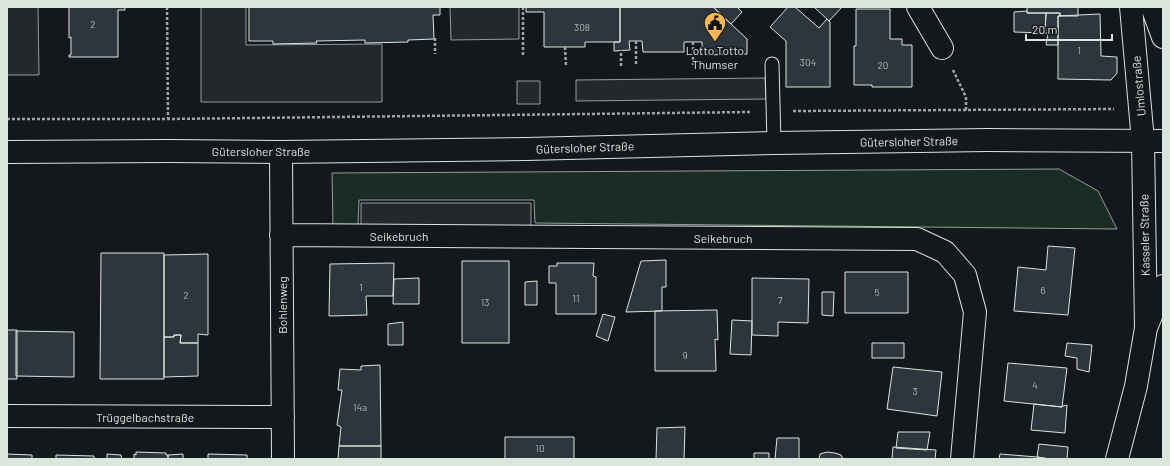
<svg xmlns="http://www.w3.org/2000/svg" width="1170" height="466" font-family="Barlow,sans-serif">
<rect width="100%" height="100%" fill="#14181c"/>
<!-- green -->
<path fill="#1a2d24" stroke="#939e99" d="M1059 169 1098 191 1117 229 535 223 534 200H359L358 226 333 225 332 173Z"/>
<!-- parking -->
<path fill="#24282b" stroke="#939e99" d="M7 7H38L39 75H7Z
M201 7H246V45L382 44V102H201Z
M450 7H519V39L451 40Z
M765 78 766 99 576 101V80Z
M517 81H540V104H517Z
M361 203H531V226H361Z"/>
<!-- building -->
<path fill="#2c363c" stroke="#d8e6dc" d="M69 7H125V10H118V57H69V55H71V37L69 38Z
M249 7H440V15H433L434 39 408 40V42L365 43V40L316 41 317 43 273 44V41H249Z
M526 7H620V42H585V47H544V12H526Z
M620 7H713L747 39V54L707 55 702 48V42H684V52H643L642 41H629L630 50 614 51V42H620Z
M713 7H737L742 12 731 24Z
M788 7H795L819 28 827 19 830 22V87H786V41L770 27Z
M814 7H842L829 21Z
M1027 7H1078V16H1060V13H1027Z
M856 9H890V39H902V45H912V87H872V85H854V46H856Z
M1027 11V13H1046L1045 33 1014 32V12Z
M1046 13H1060V16H1058V33H1045Z
M1100 14 1101 56 1117 57V73L1111 80 1058 79V16Z
M1048 33H1058V45H1046Z
M1048 246 1075 248 1068 315 1014 311 1018 267 1046 270Z
M101 253H164V379H100Z
M208 254V335L198 334V343H180L181 335H174V337H164V255Z
M666 260V287H662V311L626 312 641 261Z
M462 261H509V343H462Z
M394 263 393 296H366L367 315 329 316 330 264Z
M557 263H594L593 276 596 277V314H556V283H549V266H557Z
M845 272H908V313H845Z
M419 278V304H393L394 279Z
M752 278 809 279 808 323 778 322V336L752 335Z
M537 281V305H525V282Z
M822 292H834L833 316 822 315Z
M717 310 718 340 715 339 716 371H655V311Z
M603 314 615 317 608 341 596 336Z
M732 320 752 321 751 355 730 354Z
M403 322V345H388V324Z
M7 330H17V379H7Z
M16 331 74 332V377L16 376Z
M174 335H181L180 343H198V376L164 377V337H174Z
M872 343H904V358H872Z
M1067 343 1092 345 1089 372 1077 369V358L1065 356Z
M1008 363 1067 368 1062 407 1004 401Z
M380 365 381 446H339L341 427 337 425 342 390H338L340 369 361 370V366Z
M893 367 942 372 937 416 887 409Z
M1034 404 1062 407 1063 406 1067 405 1065 433 1031 430Z
M685 427 684 459H656L657 428Z
M898 432H930L927 450 896 448Z
M505 437H574V459H505Z
M777 438H799V459H775Z
M1039 444 1068 447 1067 459H1050L1037 457Z
M339 446H381V459H338Z
M893 447 936 450 935 459H892Z
M136 452 166 453V455H168V459H134V454L136 455Z
M827 452 835 453 841 455 843 459H819L820 454Z
M754 453H769V459H754Z
M7 454 32 455V459H7Z
M107 454 121 455 122 459H107Z
M183 454V459H168V455Z
M208 454 247 455V459H208Z
M1000 454 1037 457 1050 459H999Z
M56 455 94 456V459H56Z"/>
<g fill="none" stroke-linecap="round" stroke-linejoin="round">
<!-- lane casing -->
<g stroke="#d8e6dc" stroke-width="15">
<path id="lane" d="M772 64 774 143"/>
</g>
<!-- street casing -->
<g stroke="#d8e6dc" stroke-width="24">
<path id="street" d="M918 7 942 48
M1131 7 1143 141
M1152 7 1163 37
M281 152 283 459
M281 235 917 239 945 252 965 275 975 312 962 459
M7 416 283 417"/>
</g>
<!-- secondary casing -->
<g stroke="#d8e6dc" stroke-width="24">
<path id="secondary" d="M1143 141 1146 328
M1117 459 1136 386 1146 328 1163 286"/>
</g>
<!-- primary casing -->
<g stroke="#d8e6dc" stroke-width="24">
<path id="primary" d="M7 152 168 151 281 152 526 149 774 143 988 140 1163 141"/>
</g>
<!-- path -->
<path stroke="#9da8a2" stroke-width="2.5" stroke-dasharray="3 2" stroke-linecap="butt" d="M167 7 168 118
M523 7V55
M435 38V54
M636 41V66
M693 42V65
M565 47 566 67
M621 66V50
M953 70 966 97V111
M793 111 1114 109
M7 119H168L752 112"/>
<!-- lane -->
<use href="#lane" stroke="#14181c" stroke-width="13"/>
<!-- street -->
<use href="#street" stroke="#14181c" stroke-width="22"/>
<!-- secondary -->
<use href="#secondary" stroke="#14181c" stroke-width="22"/>
<!-- primary -->
<use href="#primary" stroke="#14181c" stroke-width="22"/>
</g>
<!-- icons -->
<defs>
<g id="civic-pin" transform="scale(1.15)"><path d="M0 17L-7.5 6A9.5 9.5 0 1 1 7.5 6Z" fill="#ffb74d" stroke="#14181c"/><path d="M-.6-6.5H3V-4.5H.6V-3L4-1V1h2V6H-6V1h2V-1L-.6-3ZM-1.2 2.5V6h2.4V2.5Z" fill="#111"/></g>
</defs>
<g fill-rule="evenodd">
<use href="#civic-pin" x="715" y="23"/>
</g>
<g text-anchor="middle" dominant-baseline="central" stroke-width="3" stroke-linejoin="round" paint-order="stroke">
<!-- number labels -->
<g font-size="10" fill="#adbab4">
<text x="93" y="24">2</text>
<text x="582" y="27">308</text>
<text x="1079" y="50">1</text>
<text x="808" y="62">304</text>
<text x="883" y="65">20</text>
<text x="361" y="287">1</text>
<text x="1043" y="290">6</text>
<text x="877" y="292">5</text>
<text x="186" y="295">2</text>
<text x="576" y="298">11</text>
<text x="780" y="300">7</text>
<text x="485" y="302">13</text>
<text x="685" y="355">9</text>
<text x="1035" y="385">4</text>
<text x="915" y="391">3</text>
<text x="360" y="407">14a</text>
<text x="540" y="448">10</text>
</g>
<!-- poi labels -->
<g font-size="12" fill="#d8e6dc" stroke="#14181c">
<text x="715" y="50">Lotto Totto<tspan x="715" dy="14">Thumser</tspan></text>
</g>
<!-- street labels -->
<g font-size="12" fill="#d8e6dc" stroke="#14181c">
<text transform="translate(1138 86) rotate(-95)">Umlostraße</text>
<text transform="translate(909 141) rotate(-1)">Gütersloher Straße</text>
<text transform="translate(585 147) rotate(-2)">Gütersloher Straße</text>
<text x="261" y="151">Gütersloher Straße</text>
<text transform="translate(1144 235) rotate(-91)">Kasseler Straße</text>
<text x="399" y="236">Seikebruch</text>
<text x="723" y="238">Seikebruch</text>
<text transform="translate(282 305) rotate(-90)">Bohlenweg</text>
<text x="145" y="417">Trüggelbachstraße</text>
</g>
</g>
<!-- border -->
<rect width="1170" height="466" fill="none" stroke="#d8e6dc" stroke-width="16"/>
<!-- scale -->
<path d="M1026 34v6h86v-6" fill="none" stroke="#d8e6dc" stroke-width="2"/>
<text x="1032" y="34" font-size="12" fill="#d8e6dc" stroke="#14181c" stroke-width="3" paint-order="stroke">20 m</text>
</svg>
